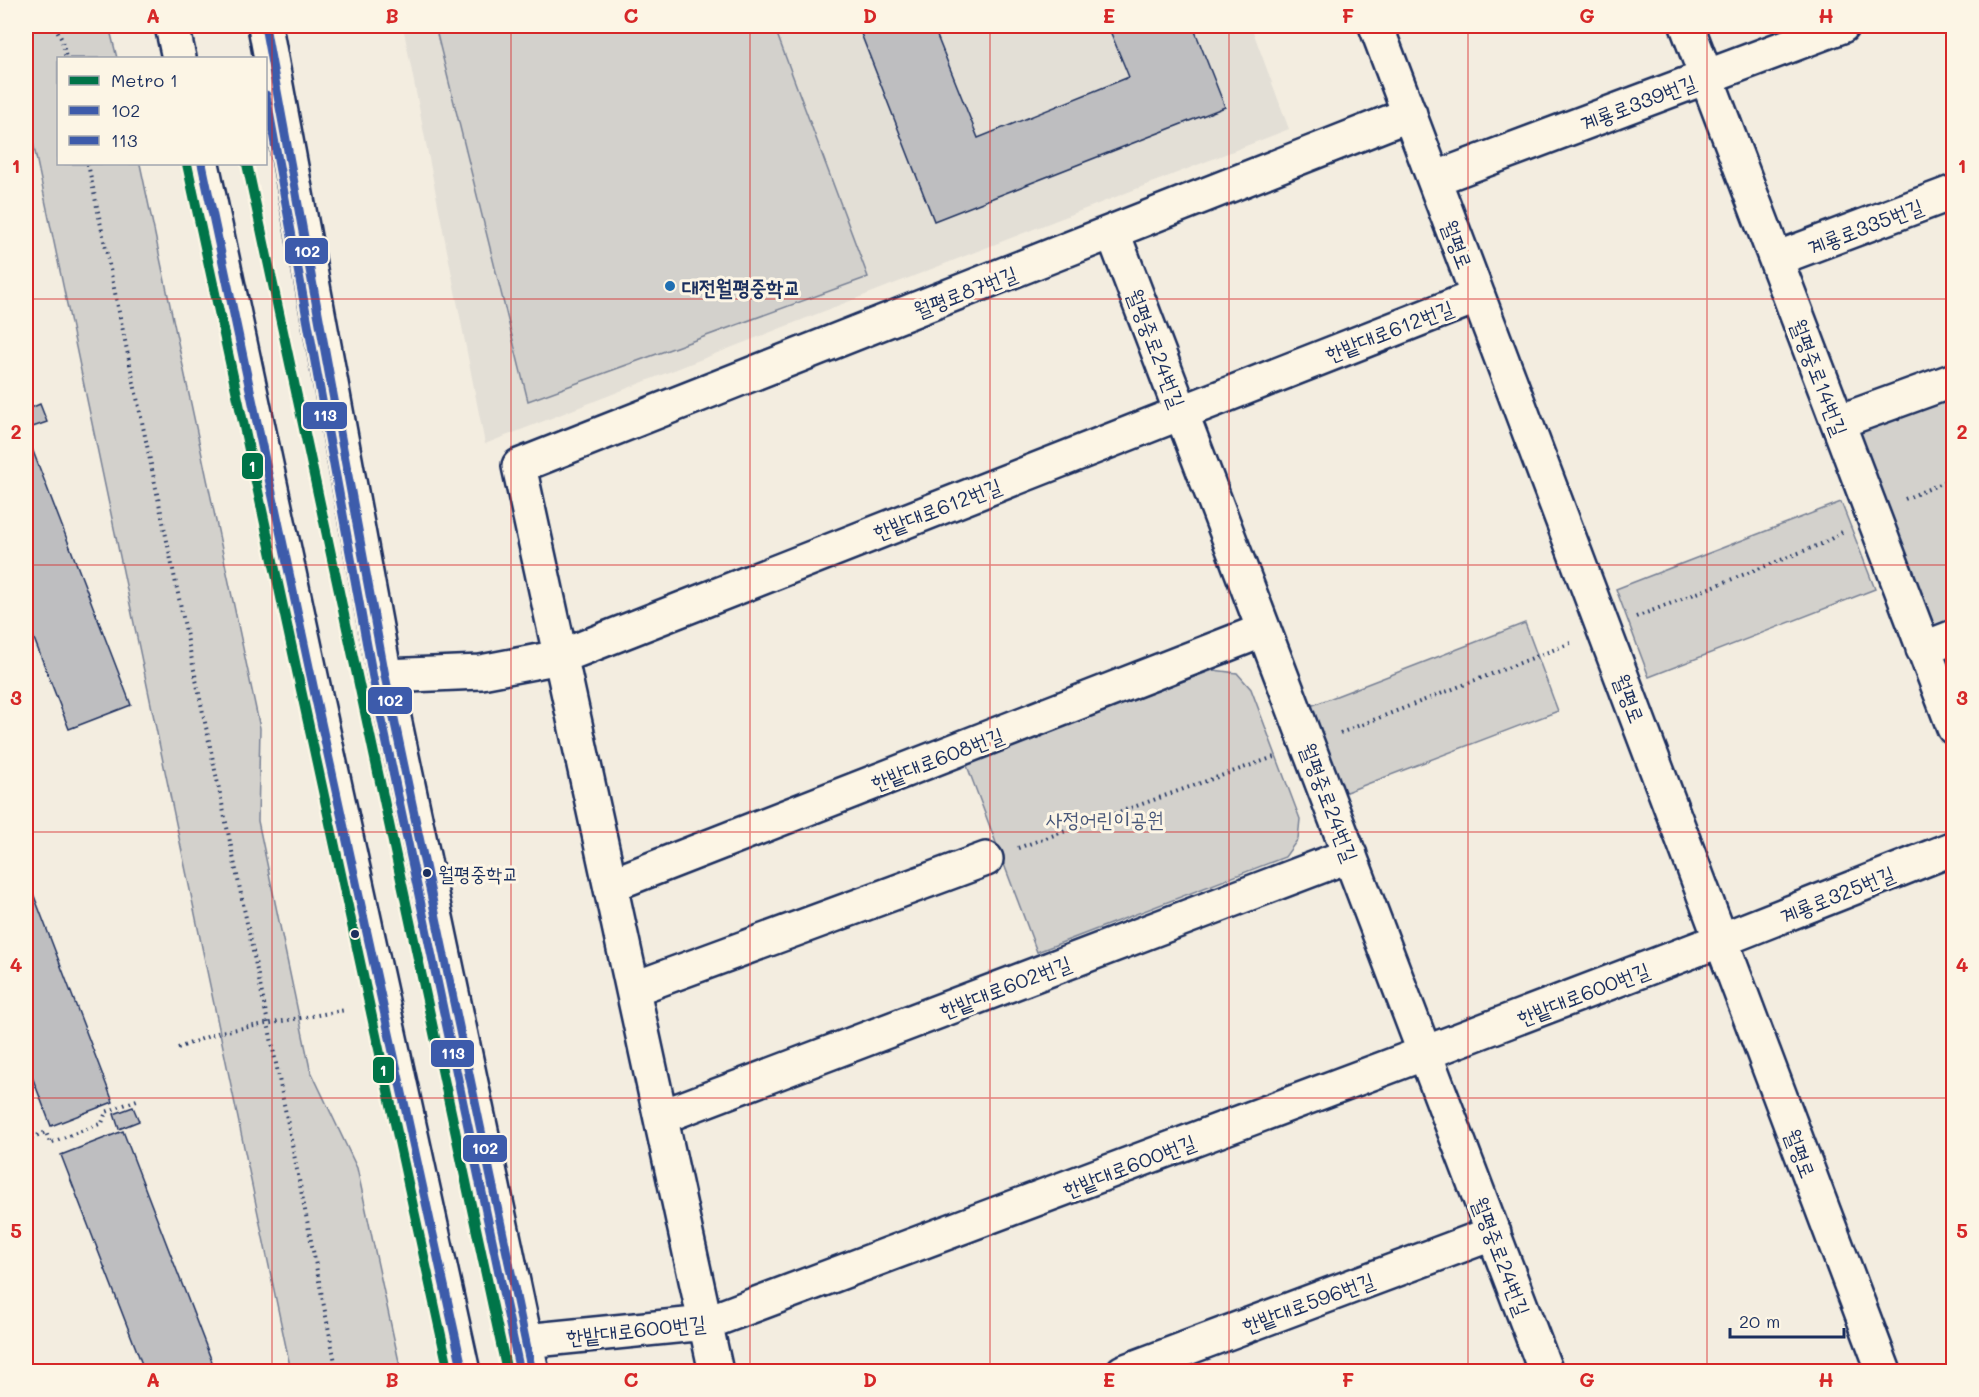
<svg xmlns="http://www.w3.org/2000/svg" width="1979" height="1397" font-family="Mali,'Poor Story',sans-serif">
<rect width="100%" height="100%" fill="#f3ede0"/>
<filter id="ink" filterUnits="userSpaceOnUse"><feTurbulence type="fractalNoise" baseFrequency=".0167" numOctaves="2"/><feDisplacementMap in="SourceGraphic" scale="12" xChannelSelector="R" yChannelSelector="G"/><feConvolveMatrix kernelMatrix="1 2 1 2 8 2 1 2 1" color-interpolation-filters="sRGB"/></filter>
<g filter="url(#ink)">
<!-- built -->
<path fill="#e3dfd6" d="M403 26H1251L1289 129 485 444Z"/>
<!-- green -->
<path fill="#d3d1cc" stroke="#778095" stroke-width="1.5" d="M26 26H109L117 58H58V164H140L260 728 258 821 310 1069 357 1168 401 1371H291L26 109Z
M435 26H774L868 277 528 401Z
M1953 393V626L1935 633 1856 428Z
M1841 502 1875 589 1649 677 1616 589Z
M1525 623 1558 711 1341 794 1308 707Z
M1213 670 1237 673 1251 689 1300 819 1298 839 1285 857 1037 952 966 763Z"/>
<!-- building -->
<path fill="#bebec0" stroke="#1b2f5e" stroke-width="1.5" d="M858 26H933L978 138 1129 77 1108 26H1193L1225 107 934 221Z
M40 404 47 422 27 429 26 410Z
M26 433 131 705 69 729 26 618Z
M26 875 113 1102 51 1126 26 1061Z
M133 1107 139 1121 119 1129 114 1114Z
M123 1131 216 1372H145L61 1155Z"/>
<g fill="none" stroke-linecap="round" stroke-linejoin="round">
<!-- minor casing -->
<g stroke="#1b2f5e" stroke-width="38">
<path id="minor" d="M1376 26 1884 1372
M1687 26 1954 728
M1434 179 1842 26
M1113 233 1546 1372
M1776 259 1954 192
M1838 422 1954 380
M1923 649 1954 637
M385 676 481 672 560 657 1478 296
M611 885 1264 630
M633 989 986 859
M661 1117 1350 855
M525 1341 706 1323 1425 1053 1721 940 1954 848
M716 1372 519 466 1410 114
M1123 1372 1494 1233"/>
</g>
<!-- primary casing -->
<g stroke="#1b2f5e" stroke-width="38">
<path id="primary" d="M172 26 179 58
M265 26 385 676 532 1372
M202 164 315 695 463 1372"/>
</g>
<!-- path -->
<path stroke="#1b2f5e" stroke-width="4" stroke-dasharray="1.5 4.5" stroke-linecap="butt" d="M55 26 62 40 66 58
M88 164 268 1023 337 1372
M1905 499 1954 478
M1636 617 1824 543 1842 532
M1340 733 1571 643
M1018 848 1274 757
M178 1048 220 1032 346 1010
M26 1140 46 1132 50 1143 102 1123 106 1112 137 1100"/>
<!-- minor -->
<use href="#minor" stroke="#fcf5e5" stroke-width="33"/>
<!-- primary -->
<use href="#primary" stroke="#fcf5e5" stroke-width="33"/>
<!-- bus-1 casing -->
<g stroke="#fcf5e5" stroke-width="14">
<path id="bus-1" d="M265 26 385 676 532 1372
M202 164 315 695 463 1372"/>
</g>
<!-- bus-2 casing -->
<g stroke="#fcf5e5" stroke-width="14">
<path id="bus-2" d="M266 95 373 678 520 1372
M190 166 303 698 451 1372"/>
</g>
<!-- bus-1 -->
<use href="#bus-1" stroke="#3d5bab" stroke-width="9"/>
<!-- bus-2 -->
<use href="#bus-2" stroke="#3d5bab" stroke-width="9"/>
<!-- metro-1 casing -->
<g stroke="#fcf5e5" stroke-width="15">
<path id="metro-1" d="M187 164 449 1372
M247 164 507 1372"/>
</g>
<!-- metro-1 -->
<use href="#metro-1" stroke="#007448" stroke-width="10"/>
</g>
</g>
<!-- grid -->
<path fill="none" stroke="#d62828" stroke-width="1.5" stroke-opacity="0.55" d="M272 26V1372M511 26V1372M750 26V1372M990 26V1372M1229 26V1372M1468 26V1372M1707 26V1372M26 299H1954M26 565H1954M26 832H1954M26 1098H1954"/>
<!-- markers -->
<circle fill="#1f6fb2" stroke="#fcf5e5" stroke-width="2" cx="670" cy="286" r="6"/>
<g fill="#1b2f5e" stroke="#fcf5e5" stroke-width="2">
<circle cx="427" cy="873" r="5"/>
<circle cx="355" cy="934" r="5"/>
</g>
<g text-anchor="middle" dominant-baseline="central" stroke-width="6" stroke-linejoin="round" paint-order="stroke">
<!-- bus labels -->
<g font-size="20" fill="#1b2f5e" stroke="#fcf5e5" text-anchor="start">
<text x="438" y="873">월평중학교</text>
</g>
<!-- street labels -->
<g font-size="21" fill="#1b2f5e" stroke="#fcf5e5">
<text transform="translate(1638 102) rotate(-21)">계룡로339번길</text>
<text transform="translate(1865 226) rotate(-21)">계룡로335번길</text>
<text transform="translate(1458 244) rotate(69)">월평로</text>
<text transform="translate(965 291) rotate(-21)">월평로87번길</text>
<text transform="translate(1389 330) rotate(-21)">한밭대로612번길</text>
<text transform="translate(1157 348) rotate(69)">월평중로24번길</text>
<text transform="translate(1820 377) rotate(69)">월평중로14번길</text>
<text transform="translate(937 508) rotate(-21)">한밭대로612번길</text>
<text transform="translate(1630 698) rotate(69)">월평로</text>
<text transform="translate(937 758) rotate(-21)">한밭대로608번길</text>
<text transform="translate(1330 802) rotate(69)">월평중로24번길</text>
<text transform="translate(1837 894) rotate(-22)">계룡로325번길</text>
<text transform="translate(1005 986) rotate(-21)">한밭대로602번길</text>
<text transform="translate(1583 993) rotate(-21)">한밭대로600번길</text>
<text transform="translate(1801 1153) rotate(69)">월평로</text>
<text transform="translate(1129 1165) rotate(-21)">한밭대로600번길</text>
<text transform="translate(1502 1256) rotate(69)">월평중로24번길</text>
<text transform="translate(1308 1302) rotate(-20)">한밭대로596번길</text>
<text transform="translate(636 1329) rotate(-6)">한밭대로600번길</text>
</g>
<!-- poi labels -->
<g font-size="21" font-weight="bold" fill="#1b2f5e" stroke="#fcf5e5" text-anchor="start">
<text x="682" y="286">대전월평중학교</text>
</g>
<!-- park labels -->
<g font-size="21" fill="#49587a" stroke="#fcf5e5">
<text x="1105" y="818">사정어린이공원</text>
</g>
</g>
<g stroke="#fcf5e5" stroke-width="2">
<rect x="284" y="237" width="45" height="28" rx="6" fill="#3d5bab"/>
<rect x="302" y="401" width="46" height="29" rx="6" fill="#3d5bab"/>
<rect x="241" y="452" width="23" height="28" rx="6" fill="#007448"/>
<rect x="367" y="686" width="46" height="29" rx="6" fill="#3d5bab"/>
<rect x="430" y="1039" width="45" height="29" rx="6" fill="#3d5bab"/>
<rect x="372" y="1056" width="23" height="28" rx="6" fill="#007448"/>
<rect x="462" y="1134" width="46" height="29" rx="6" fill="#3d5bab"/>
</g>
<g font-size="16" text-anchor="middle" font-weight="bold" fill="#fff">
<text x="307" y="257">102</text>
<text x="325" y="421">113</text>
<text x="252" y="472">1</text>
<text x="390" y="706">102</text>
<text x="453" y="1059">113</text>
<text x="383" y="1076">1</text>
<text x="485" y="1154">102</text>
</g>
<!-- margin -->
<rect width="1979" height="1397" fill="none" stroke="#fcf5e5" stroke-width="66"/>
<!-- legend -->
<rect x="57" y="57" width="210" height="108" fill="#fcf5e5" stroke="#a2a6af" stroke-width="1.5"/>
<rect x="69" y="76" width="30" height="9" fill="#007448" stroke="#a2a6af" stroke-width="1.5"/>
<text x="111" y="87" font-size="18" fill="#1b2f5e">Metro 1</text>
<rect x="69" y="106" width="30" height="9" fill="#3d5bab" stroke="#a2a6af" stroke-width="1.5"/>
<text x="111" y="117" font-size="18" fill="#1b2f5e">102</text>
<rect x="69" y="136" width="30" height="9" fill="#3d5bab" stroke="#a2a6af" stroke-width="1.5"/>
<text x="111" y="147" font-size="18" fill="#1b2f5e">113</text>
<!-- scale -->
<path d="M1730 1328v9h114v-9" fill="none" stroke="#1b2f5e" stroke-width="3"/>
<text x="1739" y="1328" font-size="18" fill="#1b2f5e" stroke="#fcf5e5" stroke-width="4.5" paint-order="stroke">20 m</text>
<rect x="33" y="33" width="1913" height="1331" fill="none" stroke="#d62828" stroke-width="2"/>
<g font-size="20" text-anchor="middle" font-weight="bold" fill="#d62828">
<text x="153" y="23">A</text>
<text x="392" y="23">B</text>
<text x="631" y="23">C</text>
<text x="870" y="23">D</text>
<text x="1109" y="23">E</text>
<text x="1348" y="23">F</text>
<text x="1587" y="23">G</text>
<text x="1826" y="23">H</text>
<text x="16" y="173">1</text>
<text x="1962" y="173">1</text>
<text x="16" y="439">2</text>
<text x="1962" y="439">2</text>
<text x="16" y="705">3</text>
<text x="1962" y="705">3</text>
<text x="16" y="972">4</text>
<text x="1962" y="972">4</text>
<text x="16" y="1238">5</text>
<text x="1962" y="1238">5</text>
<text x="153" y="1387">A</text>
<text x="392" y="1387">B</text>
<text x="631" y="1387">C</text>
<text x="870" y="1387">D</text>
<text x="1109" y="1387">E</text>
<text x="1348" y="1387">F</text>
<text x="1587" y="1387">G</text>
<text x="1826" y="1387">H</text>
</g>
</svg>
